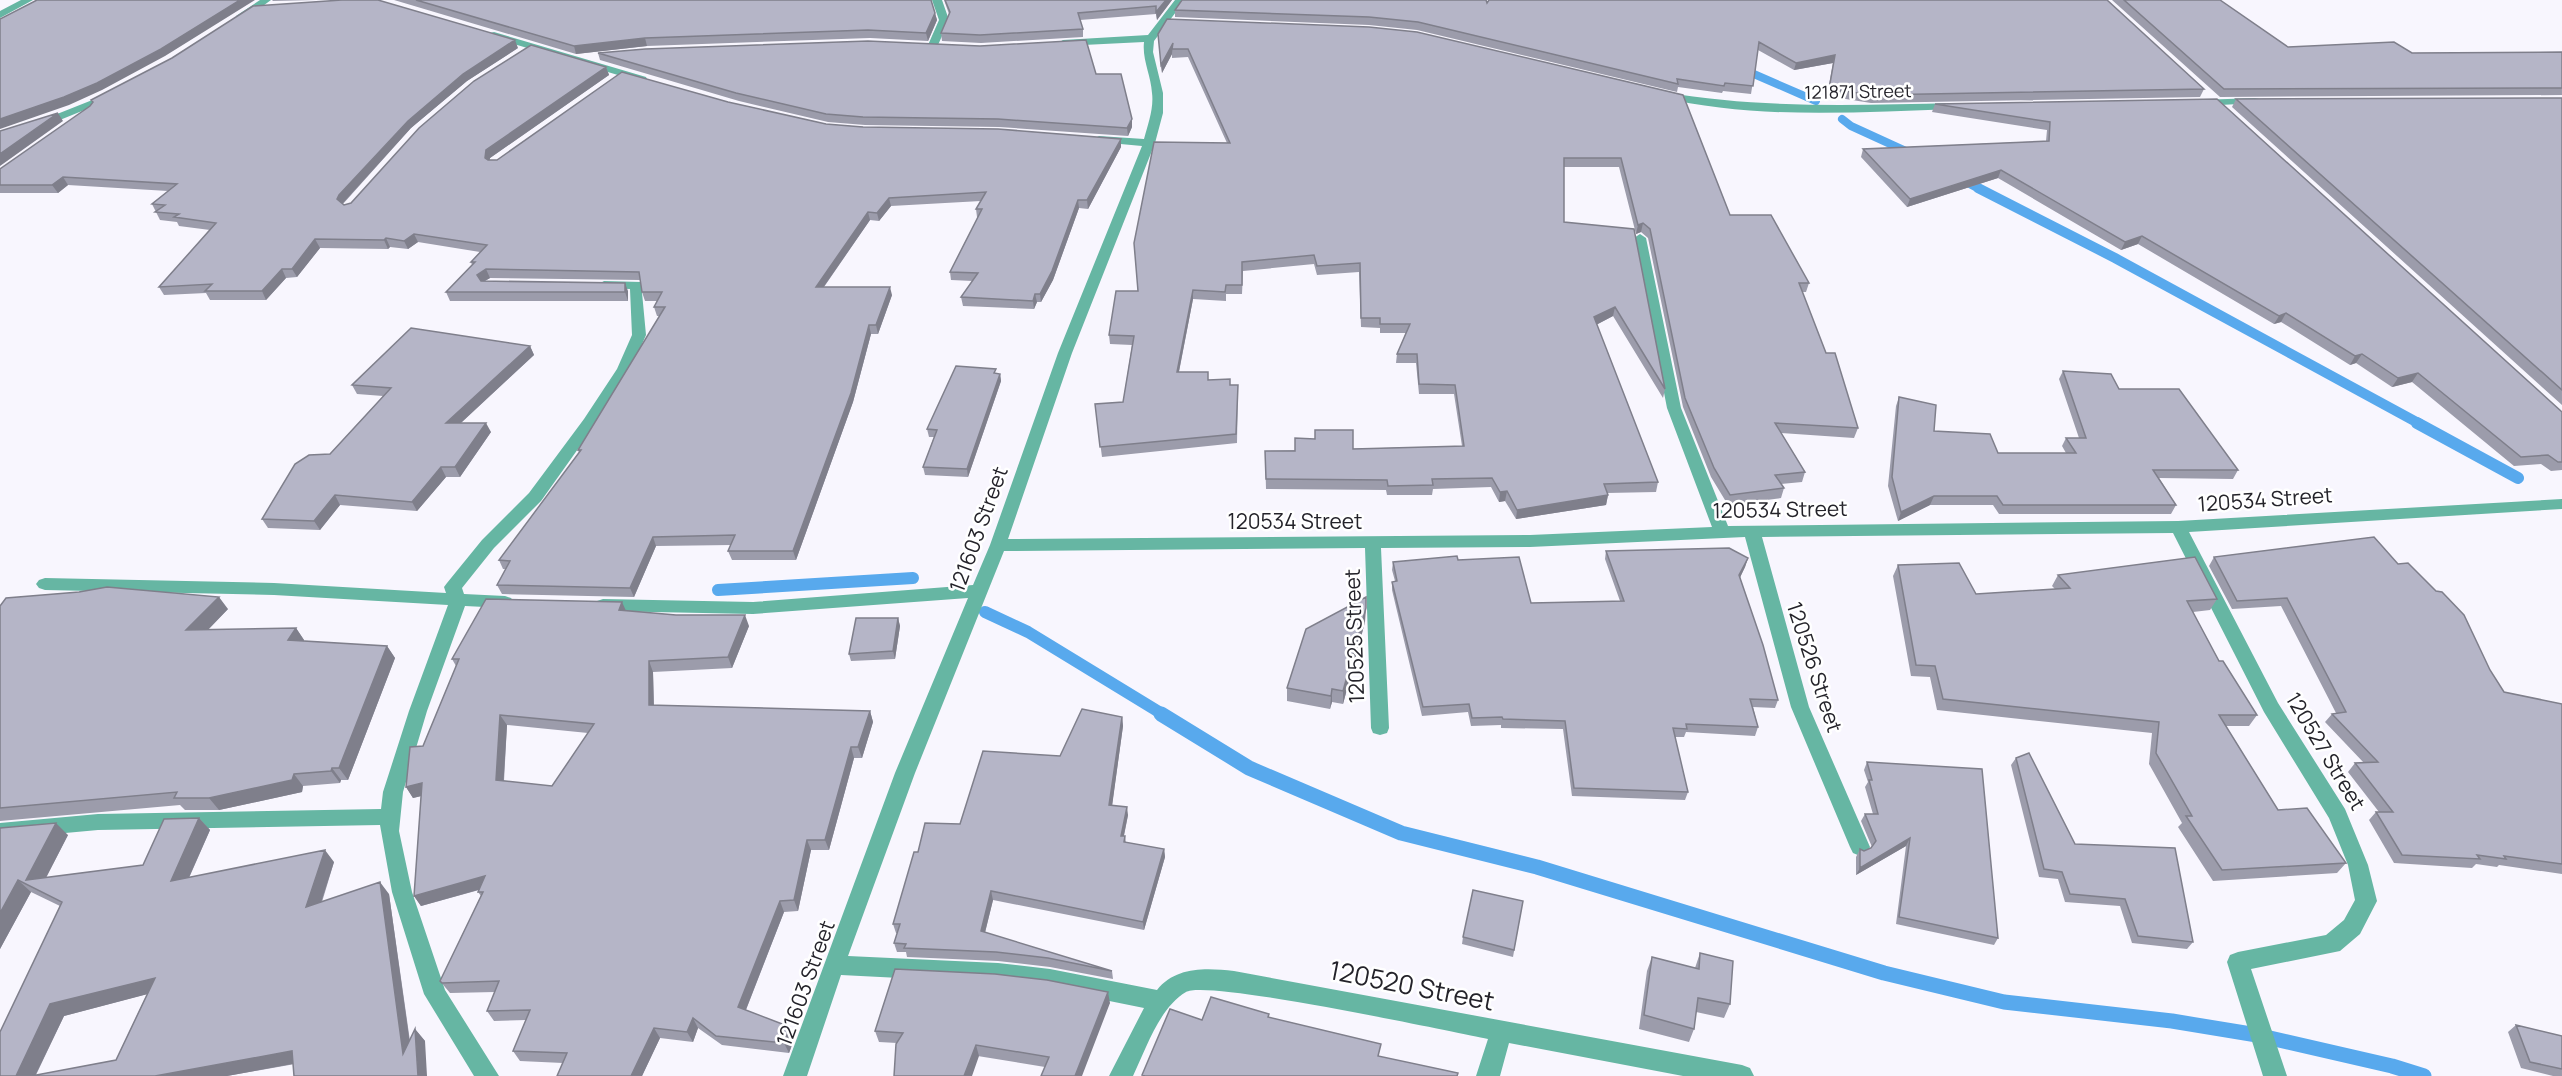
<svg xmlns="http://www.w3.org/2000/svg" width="2562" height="1076" font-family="Manrope,sans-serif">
<rect width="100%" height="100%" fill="#f8f6fe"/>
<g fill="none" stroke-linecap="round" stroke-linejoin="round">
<!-- stream-far3 -->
<path stroke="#58a9ed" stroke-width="8" d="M1740 68 1816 101
M1842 119 1851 126 1910 153
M1960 179 1981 190"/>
<!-- stream-far2 -->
<path stroke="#58a9ed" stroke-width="10" d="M1978 188 2115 258 2420 424"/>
<!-- stream-far1 -->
<path stroke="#58a9ed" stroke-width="12" d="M2417 423 2518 478
M718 590 913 578
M985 612 1028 632 1164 715"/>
<!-- stream -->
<path stroke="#58a9ed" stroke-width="15" d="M1161 714 1249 768 1401 833 1537 867 1884 973 2004 1002 2172 1021 2257 1035 2392 1066 2424 1076"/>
<!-- minor -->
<path fill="#66b6a3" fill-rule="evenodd" d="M21 0H33L0 18V11Z
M260 0H271L244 20H236V16Z
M932 0H942L949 20 938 45 933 48 928 45 939 20Z
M1175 0H1185L1154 41 1153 52 1163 93V113L1155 143 1072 353 1008 539 1530 535 1712 527 1667 408 1634 238 1640 234 1646 238 1681 408 1728 526 2178 521 2562 499V509L2189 532 2278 703 2345 809 2368 865 2377 901 2360 934 2340 951 2251 969 2287 1076H2263L2227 962 2230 955 2238 952 2326 935 2344 920 2355 900 2348 865 2329 818 2264 712 2173 533 1762 537 1809 707 1870 847 1867 853 1860 856 1853 853 1850 847 1791 707 1745 537 1530 547 1381 548 1389 728 1387 733 1380 735 1373 733 1371 728 1365 548 1004 551 915 773 848 956 998 963 1050 969 1157 990C1176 966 1207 968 1234 971L1742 1065 1750 1068 1754 1076H1683L1509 1043 1500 1076H1476L1488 1039C1447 1031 1207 979 1186 992 1159 1008 1146 1049 1133 1076H1109L1144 1008 1050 989 998 983 841 975 807 1076H783L895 773 968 598 753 614 603 611 597 609 594 605 597 601 603 599 753 602 973 585 990 545 1058 353 1142 146 1099 142 1093 139 1099 136 1144 139C1148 124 1154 108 1152 93 1151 75 1142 60 1144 42L1063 46 1058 43 1063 40 1148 35Z
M494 32 646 77 647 79 642 82 638 81 490 37V33Z
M1664 92C1761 109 1857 105 1955 103L1961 106 1955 109C1857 112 1756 120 1660 97L1659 95Z
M110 93 115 96 114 98 50 124 0 138V131L42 120Z
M2255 98 2259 99V103L2200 106 2194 103 2200 100Z
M604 281 641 282 646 335 631 369 595 425 541 501 494 548 462 588 464 594 505 596 511 598 514 602 511 606 505 608 465 606 427 711 403 792 399 831 412 892 445 990 499 1076H474L424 994 392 892 380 825 98 830 0 839V823L98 814 381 809 383 792 409 711 448 605 274 595 45 590 39 588 36 584 39 580 45 578 274 583 446 593 444 587 447 583 482 540 529 493 584 419 617 369 632 335 630 289 599 288 597 285Z"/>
</g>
<!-- wall -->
<path fill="#9c9cab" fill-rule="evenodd" d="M272 0H316L273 1Z
M394 0H931L937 20 928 41 870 38 647 46 576 54Z
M944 0H1172L1157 20 1156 14 1080 20 1083 29V37L981 43 942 41 941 33 949 14Z
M2112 0H2220L2288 47 2412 53 2562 52V95L2220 97Z
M1487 3 2204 89 2200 97 1871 103 1827 96 1833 63 1794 70 1758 50 1751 94 1723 91 1722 93 1678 87 1677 92 1417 30 1369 25 1175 17V10Z
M1369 27 1730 215 1809 283 1806 292H1802L1826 353 1858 428 1854 438 1781 433 1805 472 1802 482 1781 484 1784 488 1781 498 1728 505 1711 477 1683 407 1648 238 1641 232 1636 234 1619 167H1564V222L1665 389 1663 398 1613 316 1596 325 1658 482 1656 492 1607 493 1608 495 1606 505 1516 519 1505 501 1499 502 1491 487 1433 489 1432 495H1387L1386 490 1266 489 1265 451 1462 446 1454 394H1419L1416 363H1396L1397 354 1406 333H1380V328L1361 327 1359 272 1317 275 1314 264 1243 271 1242 294H1226V301L1193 299 1179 372 1230 385H1238L1237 443 1102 457 1095 404 1123 402 1132 345 1110 344 1109 335 1138 291 1227 143 1188 57 1172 58V54L1162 73 1158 34Z
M518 48 467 81 411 128 343 204 344 205 351 203 606 67 609 75 490 158 489 160H497L728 102 826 124 1121 147 1088 209 1079 208 1053 280 1041 302H1037L1034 309 963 306 961 297 973 281 951 280 950 272 978 217H977L976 209 981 201 891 206 879 221 870 220 824 287 892 295 878 334H871L853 402 796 560H732L728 551 731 545 656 546 634 597 502 594 497 585 506 569H503L499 560 579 453 578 450 660 316H657L654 307 657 301H645L642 292 640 280 490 278 485 281 628 291V301H450L446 292 472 265 471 262 480 252 418 242 408 249 390 247 388 249 320 248 297 277 286 278 266 300H210L206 293 164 295 159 287 210 230 179 226 177 222 160 220 152 204 168 191 68 185 58 193H0V169Z
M598 53 1096 74 1132 127 1128 136 999 127 865 125 828 122 739 101 600 60Z
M2562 98V405L2232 107 2236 99Z
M2217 99 2562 412V470L2551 471 2541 464 2514 466 2412 382 2392 387 2356 363 2350 365 2281 322 2274 324 2138 244 2121 250 1998 178 1907 207 1861 157 1863 149 2046 141 2047 130 1932 112 1935 104Z
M530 346 534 355 461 423 491 432 460 477H446L417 511 340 505 320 530 268 528 262 519 330 454 383 396 357 394 352 385Z
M2063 371 2119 389 2238 470 2233 479 2159 478 2176 505 2171 514H1999L1993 505H1930L1898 521 1888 486 1896 406 1899 397 1934 431 1998 453H2066L2062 446 2066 438H2079L2059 379Z
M1000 374 1001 381 968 477 925 475 923 467 934 437H929L927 429Z
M1606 551 1748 558 1745 567 1740 577 1778 700 1775 708 1753 707 1758 727 1755 736 1686 732 1684 737H1675L1688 792 1685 800 1572 796 1563 729 1501 728V725L1471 726 1468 712 1422 716 1392 590V582L1395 581 1392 570 1393 562 1458 560 1531 603 1620 601 1605 559Z
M2214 557 2490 670 2504 692 2562 704V874L2499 865 2497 867 2476 864 2472 868 2394 863 2369 820 2376 812H2379L2348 772 2355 763H2364L2325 722 2332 714 2336 713 2281 606 2232 609 2209 566Z
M1898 565 1976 594 2055 589 2052 586 2058 575 2217 599 2210 610 2193 612 2219 661 2257 715 2249 726H2226L2278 810 2346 863 2337 873 2213 881 2178 827 2182 823 2149 764 2152 733 1937 710 1930 677 1911 676 1893 576Z
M0 606 228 609 208 630 296 628 304 640V641L387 646 395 658 348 780H341L340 783 303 786 302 792 219 810H185L180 805 0 821Z
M626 610 749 626 732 668 653 672 654 705 870 711 873 722 862 758H854L829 850H811L798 911 784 912 746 1010 790 1027 795 1037 789 1053 722 1045 698 1028 693 1042 660 1038 642 1076H557L563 1063 520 1061 513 1051 526 1020 494 1021 487 1011 495 992 450 993 440 981 481 896 478 892 479 890 421 906 414 896 421 796 413 798 406 787 456 666 452 659ZM507 725 588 733 552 786 504 781Z
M898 618 900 626 895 659 851 661 849 654Z
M1365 622 1343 704 1332 702 1330 709 1287 701V688Z
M1122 717 1123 726 1112 805 1128 815 1124 836H1125L1126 843 1164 849 1165 857 1144 930 993 900 985 933 1112 971 1113 979 1050 967 998 961 907 957 906 952H897L894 943 897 933H896L893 924 918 852 1060 756Z
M2016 758 2075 844 2193 942 2187 949 2132 943 2120 906 2065 902 2058 879 2039 877 2011 765Z
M1867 762 1998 938 1994 945 1896 924 1906 846 1856 875V857L1860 849 1864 851 1872 847 1861 821 1865 814H1873L1865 787 1868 782 1864 770Z
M199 818 210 830 189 878 334 862 322 902 389 894 410 1041 415 1029 425 1041 227 1076H0L60 906 31 892 0 949V828L68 835 46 878 143 865ZM147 994 116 1060 36 1075 64 1016Z
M1523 901 1513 957 1462 944 1463 937Z
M1700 953 1730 1004 1724 1018 1696 1012 1694 1029 1689 1042 1639 1029 1647 971 1652 957 1695 968Z
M1110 1003 1045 1067 897 1043 879 1042 875 1031Z
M2516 1025 2562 1036V1076H2553L2521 1068 2508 1032Z"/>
<!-- shaded-wall -->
<path fill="#7f7f8b" d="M240 0H255L165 56 102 90 69 105 0 129V119Z
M1166 0H1172L1157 20 1156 12Z
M935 13 937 20 928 41 926 33Z
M645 38 647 46 576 54 574 46Z
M515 40 518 48 467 81 411 128 343 203 341 207 337 199 339 195 408 121 463 74Z
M1173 43 1172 54 1162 73 1161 65Z
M1835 55 1833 63 1794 70 1796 63Z
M606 67 609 75 490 158 489 166 485 158 486 150Z
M58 113 63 121 0 166V154Z
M1132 119V127L1128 136 1127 128Z
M1121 139V147L1088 209 1087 200Z
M2001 170 1998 178 1907 207 1910 199Z
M63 177 68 185 58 193 52 185Z
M889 198 891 206 879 221 877 213Z
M1078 200 1079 208 1053 280 1041 302 1040 294Z
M868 212 870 220 818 295 816 287Z
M1643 223 1641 232 1636 234 1638 225Z
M414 234 418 242 408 249 404 241Z
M2142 236 2138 244 2121 250 2125 242Z
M386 238 390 247 388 249 384 240Z
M315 239 320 248 297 277 292 269Z
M282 269 286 278 266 300 262 291Z
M486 269 490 278 481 283 477 275Z
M625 283 628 291V301L625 292Z
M890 287 892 295 878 334 876 325Z
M1193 290V299L1177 381V372Z
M1035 294 1037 302 1034 309 1033 301Z
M1615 307 1613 316 1592 327 1594 317Z
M2286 313 2281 322 2274 324 2279 316Z
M869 325 871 334 853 402 796 560 793 551Z
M530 346 534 355 451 432 446 423Z
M2362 354 2356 363 2350 365 2355 356Z
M2418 373 2412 382 2392 387 2398 378Z
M1000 374 1001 381 968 477 967 469Z
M486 423 491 432 460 477 455 467Z
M441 467 446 477 417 511 412 502Z
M1507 491 1505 501 1499 502 1500 492Z
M335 495 340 505 320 530 314 521Z
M1608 495 1606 505 1516 519 1517 510Z
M1934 496 1930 505 1898 521 1901 512Z
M653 537 656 546 634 597 630 588Z
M1748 558 1745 567 1737 584 1739 575Z
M219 597 228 609 195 643 186 630Z
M622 602 627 613 619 610Z
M1366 608 1365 622 1343 704V691Z
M745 615 749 626 732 668 728 657Z
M898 618 900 626 895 659 893 651Z
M296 628 304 640 296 652 288 640Z
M387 646 395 658 348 780 339 768Z
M649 661 653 672 654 716 649 705Z
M1332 689V702L1330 709 1331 696Z
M870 711 873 722 862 758 858 747Z
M500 715 507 725 503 790 496 780Z
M1122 717 1123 726 1111 814 1109 805Z
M851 747 854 758 829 850 825 840Z
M332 768 341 780 340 783 331 771Z
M294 774 303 786 302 792 219 810 209 798Z
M422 783 430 794 413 798 406 787Z
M1127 807 1128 815 1122 844 1121 836Z
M199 818 210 830 182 893 171 881Z
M56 823 68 835 39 891 26 880Z
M1910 838 1906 846 1856 875 1860 868Z
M807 840 811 850 798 911 794 900Z
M1164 849 1165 857 1144 930 1143 922Z
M325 850 334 862 316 918 306 907Z
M485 876 492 886 421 906 414 896Z
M18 880 31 892 0 949V913Z
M380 882 389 894 413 1066 403 1054Z
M991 891 993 900 983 940 981 931Z
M780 901 784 912 743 1017 738 1007Z
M155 978 167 989 64 1016 35 1076H16L50 1004Z
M1108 992 1110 1003 1082 1076H1075Z
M693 1018 698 1028 693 1042 687 1032Z
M790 1027 795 1037 789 1053 784 1043Z
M654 1028 660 1038 642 1076H631Z
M415 1029 425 1041 427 1076H418Z
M976 1045 979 1056 972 1076H964Z
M292 1051 303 1062 227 1076H155Z"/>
<!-- building -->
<path fill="#b5b5c7" stroke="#7f7f8b" stroke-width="1.5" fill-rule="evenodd" d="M37 0H240L161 49 97 83 64 97 0 119V19Z
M342 0H378L515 40 463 74 408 121 339 195 337 199 344 205 351 203 419 128 474 81 531 45 606 67 486 150 485 158 488 160H497L622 72 728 102 826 124 863 127 998 129 1121 139 1087 200H1078L1052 271 1040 294H1035L1033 301 961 297 978 273 950 272 982 209H976L986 192 889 198 877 213 868 212 816 287H890L876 325H869L851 393 793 551H728L735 535 653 537 630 588 497 585 510 561 499 560 581 450H578L665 307H654L662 292H642L639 272 486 269 477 275 481 281 625 283V292H446L475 262H471L487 245 414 234 404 241 386 238 384 240 315 239 292 269H282L262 291H205L212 284 159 287 216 223 174 217 179 214 155 212 165 205 152 204 177 184 63 177 52 185H0V169L90 106 93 102 91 100 172 58 253 6Z
M416 0H931L935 13 926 33 868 30 645 38 574 46Z
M945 0H1166L1156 12V6L1078 13 1083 29 980 35 941 33 950 12Z
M1182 0H1486L1487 3 1489 0H2107L2204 89 1873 95 1829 89 1835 55 1796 63 1759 42 1753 86 1725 83 1724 86 1677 79 1678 84 1418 22 1369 17 1175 10Z
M2124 0H2220L2288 47 2394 42 2412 53 2562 52V88L2224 89Z
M1167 19 1369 27 1417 32 1683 95 1730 215H1771L1809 283H1799L1826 353H1835L1858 428 1775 423 1805 472 1775 475 1784 488 1730 495 1714 468 1685 398 1650 229 1643 223 1638 225 1621 158H1564V222L1634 229 1665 389 1615 307 1594 317 1658 482 1604 484 1608 495 1517 510 1507 491 1500 492 1492 478 1432 479 1433 485 1388 486 1387 480 1266 479 1265 451H1295V438L1315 439V430H1353V449L1464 446 1455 385 1419 384 1417 354H1397L1410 324H1380V318H1361L1360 263 1317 266 1314 255 1242 262V285H1226L1225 292 1193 290 1177 372H1208V380L1230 379V385H1238L1236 434 1100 447 1095 404 1123 402 1134 336 1109 335 1116 291H1138L1134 243 1154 142 1230 143 1188 49H1172L1173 43 1161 65 1158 34Z
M1086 40 1096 74H1121L1132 119 1127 128 998 119 863 117 826 114 736 93 598 53 645 49 868 41 980 46Z
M2562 98V390L2236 99Z
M2217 99 2562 412V462H2558L2548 455 2521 457 2418 373 2398 378 2362 354 2355 356 2286 313 2279 316 2142 236 2125 242 2001 170 1910 199 1863 149 2049 141 2050 122 1935 104Z
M58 113 0 154V131Z
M411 328 530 346 446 423H486L455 467H441L412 502 335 495 314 521 262 519 295 464 309 455 330 454 391 388 352 385Z
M956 366 996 369 994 373 1000 374 967 469 923 467 937 430 927 429Z
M2063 371 2111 374 2119 389H2179L2238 470H2153L2176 505H2003L1997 496H1934L1901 512 1892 477 1899 397 1936 405 1934 431 1990 434 1998 453H2076L2066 438H2086Z
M2374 537 2398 564 2408 563 2436 591 2442 592 2464 615 2490 670 2504 692 2562 704V864L2504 856 2506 859 2477 855 2480 859 2402 855 2376 812H2393L2355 763 2378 762 2332 714 2346 712 2287 598 2237 601 2214 557Z
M1729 548 1748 558 1739 575 1763 645 1778 700 1750 699 1758 727 1686 724 1687 729 1673 728 1688 792 1574 788 1565 721 1503 719 1502 717 1472 718 1469 704 1423 707 1392 582 1397 581 1393 562 1457 556 1458 560 1519 557 1531 603 1624 601 1606 551Z
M2195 557 2217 599 2187 601 2219 661H2223L2257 715H2219L2278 810 2307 808 2346 863 2222 870 2186 816H2192L2156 753 2159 722 1943 699 1935 666 1916 665 1898 565 1959 563 1976 594 2070 588 2058 575Z
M107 587 219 597 186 630 296 628 288 640 387 646 339 768H332L331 771 294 774 292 780 209 798H174L177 792 0 808V606L6 598 79 592Z
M1366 597V608L1343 691 1332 689 1331 696 1287 688 1306 629Z
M486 599 622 602 619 610 676 615H745L728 657 649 661V705L870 711 858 747H851L825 840H807L794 900 780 901 738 1007 790 1027 784 1043 716 1036 693 1018 687 1032 654 1028 631 1076H557L567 1053 513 1051 530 1010 487 1011 499 981 442 983 440 981 483 892H478L485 876 414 896 422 783 406 787 410 747 423 746 459 659H452ZM500 715 594 724 552 786 496 780Z
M856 618H898L893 651 849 654Z
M1082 709 1122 717 1109 805 1127 807 1121 836H1125L1124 842 1164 849 1143 922 991 891 981 931 1112 971 1048 958 996 952 904 948 906 944 894 943 900 924H893L914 852H918L925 823 960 824 983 751 1060 756Z
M2029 753 2075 844 2175 848 2193 942 2138 936 2125 899 2070 894 2062 872 2044 869 2016 758Z
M1867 762 1982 769 1998 938 1899 917 1910 838 1860 868V849L1864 851 1871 848 1876 841 1865 814H1878L1869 780H1872Z
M199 818 171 881 325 850 306 907 380 882 403 1054 415 1029 418 1076H294L292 1051 155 1076H31L116 1060 155 978 50 1004 16 1076H0V1032L62 902 18 880 0 913V828L56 823 26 880 143 865 164 819Z
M1473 890 1523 901 1514 950 1463 937Z
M1700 953 1733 961 1730 1004 1698 998 1694 1029 1644 1015 1652 957 1699 969Z
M895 969 995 974 1047 980 1108 992 1075 1076H1041L1049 1057 976 1045 964 1076H894L896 1044 903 1033 875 1031Z
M1211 997 1269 1014 1268 1017 1381 1044 1378 1056 1458 1073 1457 1076H1145L1142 1075 1170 1009 1202 1020Z
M2516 1025 2562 1036V1069L2530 1062Z"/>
<g text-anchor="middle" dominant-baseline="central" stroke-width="5" stroke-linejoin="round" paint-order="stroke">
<!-- far-street labels -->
<g font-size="18" fill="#24232a" stroke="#fff">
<text transform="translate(1858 91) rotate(-1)">121871 Street</text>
</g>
<!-- street labels -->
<g font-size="21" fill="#24232a" stroke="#fff">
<text transform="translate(2265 499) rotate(-4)">120534 Street</text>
<text transform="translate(1780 509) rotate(-1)">120534 Street</text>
<text x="1295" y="521">120534 Street</text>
<text transform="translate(978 529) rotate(-70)">121603 Street</text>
<text transform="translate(1354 636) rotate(-92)">120525 Street</text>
<text transform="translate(1815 667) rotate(72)">120526 Street</text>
<text transform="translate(2326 751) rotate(59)">120527 Street</text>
<text transform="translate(805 983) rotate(-70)">121603 Street</text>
</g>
<!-- near-street labels -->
<g font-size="26" fill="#24232a" stroke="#fff">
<text transform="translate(1412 985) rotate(11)">120520 Street</text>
</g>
</g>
</svg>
